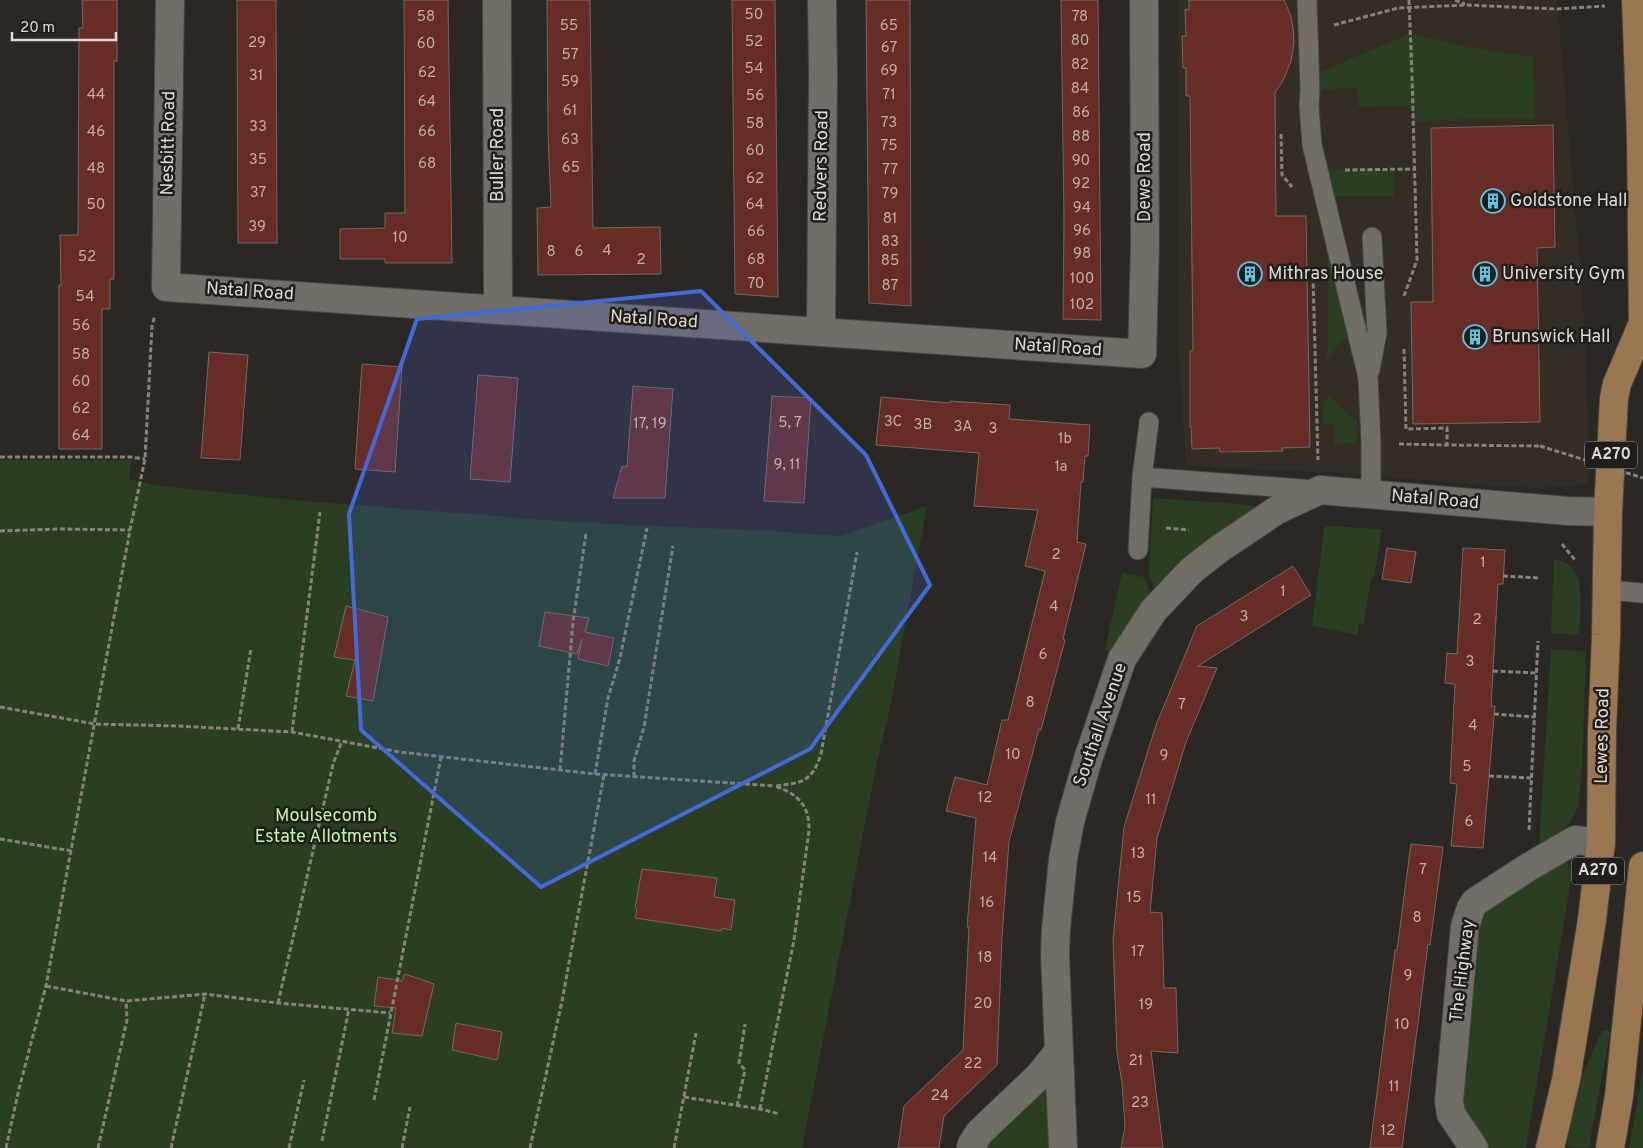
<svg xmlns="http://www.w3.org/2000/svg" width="1643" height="1148" font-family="Overpass,sans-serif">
<rect width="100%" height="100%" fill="#2b2722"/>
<!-- built -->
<path fill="#352d23" d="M1178 0H1557L1583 300 1589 450 1587 484 1539 488 1483 485 1346 473 1186 466 1178 344Z"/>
<!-- green -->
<path fill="#293e23" d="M1411 33 1472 48 1533 57 1535 119 1483 118 1413 122 1412 106 1358 107 1357 88 1310 90 1309 77Z
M1394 169V196H1325L1319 170Z
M1329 213 1357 331C1341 341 1334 347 1327 365Z
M1330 394 1337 405 1357 420V442L1334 445V424H1323V404Z
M0 460H131L129 479 155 485 293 500 569 522 771 531 841 536 927 506 890 708 878 757 802 1148H0Z
M1153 498 1239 504 1264 508 1156 593 1149 576Z
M1328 526 1382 529 1374 578 1371 577 1364 624 1359 623 1357 635 1312 626 1324 528Z
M1554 560C1589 561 1580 611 1579 635L1551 633Z
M1122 573 1144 577 1152 595 1111 651 1105 650Z
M1551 649 1586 651 1582 772 1578 807 1569 824 1562 830 1539 846Z
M1563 862 1568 864 1572 874 1526 1148H1490L1461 1104 1479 913Z
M1606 1030 1610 1032 1589 1147C1583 1148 1572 1148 1567 1146L1574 1110 1585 1069 1602 1031Z
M1058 1052 1063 1148H971Z
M1643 1069V1148H1629Z"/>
<!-- building -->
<path fill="#682c26" stroke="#726a68" d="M82 0H117V61H114V279H110V309H102V449H59V285H61L60 235H78L79 28H83Z
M237 0H276L277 243H238Z
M404 0H448L452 263H385V259H340V229L385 228V213H405Z
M547 0H590L593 228 660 227 661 274 538 275 537 208 551 207 548 133Z
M732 0H775L778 297 735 294Z
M866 0H910L911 306 869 303Z
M1061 0H1098L1101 320 1063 319 1064 220Z
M1189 0H1284L1291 16 1293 28 1294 43 1291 61 1283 80 1275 93 1276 216H1306L1310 447 1282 448 1283 451 1220 452 1219 448 1192 449 1191 426 1190 427V351L1193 350 1190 96H1186V68H1183L1182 36H1186L1185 9 1189 10Z
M1553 125 1555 247 1537 248 1540 422 1413 424 1411 302H1433L1431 128Z
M209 352 248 355 240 460 201 458Z
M362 364 402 367 395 472 355 469Z
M478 375 518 378 510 482 470 479Z
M633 386 673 389 665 498H613L622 466 627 467Z
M772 396 811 398 804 503 764 501Z
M881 397 950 403V401L1010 405 1009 419 1090 425 1088 456H1085L1083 482H1081L1077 542 1086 544 1063 639 1065 640 1041 730 1039 729 1009 841 1002 937 997 1065 944 1116 939 1148H898L904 1106 963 1050 969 927H967L976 818 946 811 955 777 987 785 1002 720H1008L1045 571 1025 566 1038 510 974 506 979 453 876 445Z
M1387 548 1416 552 1411 583 1382 579Z
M1463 548 1505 550 1503 584H1498L1491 706H1495L1493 729 1483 848 1451 846 1457 784 1450 783 1455 684 1445 683 1447 653 1457 654Z
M1293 566 1311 595 1198 666 1217 668 1186 742 1157 838 1150 912 1162 913 1164 988H1176L1178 1053 1151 1051 1163 1148H1121L1125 1126 1122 1083 1117 1053 1113 940 1124 827 1156 725 1197 626Z
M346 606 388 617 373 701 346 696 355 660 334 657Z
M545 612 589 618 585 632 614 638 608 666 578 659 582 639 577 654 539 646Z
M1411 844 1443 847 1430 945 1428 944 1402 1148H1370L1395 950H1397Z
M642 869 717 878 714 897 735 900 731 930 722 928 721 931 635 918 637 909 635 908Z
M405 974 434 984 422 1036 392 1033 396 1008 374 1006 378 977 402 981Z
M456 1023 502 1032 497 1060 452 1050Z"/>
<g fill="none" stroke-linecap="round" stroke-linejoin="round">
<!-- lane casing -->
<g stroke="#484540" stroke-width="21">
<path id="lane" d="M1307 0 1310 90 1309 106 1312 145 1368 378 1371 443V494
M1370 370 1377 333 1372 237
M1142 477 1315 490
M1138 550 1142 477 1149 422
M1606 590 1643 593"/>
</g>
<!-- street casing -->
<g stroke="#484540" stroke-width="30">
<path id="street" d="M170 0 166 287 1142 354 1145 245 1144 0
M497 0 498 309
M821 332 823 75 822 0
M971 1148 972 1144 979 1133 1040 1075 1058 1052
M1063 1148 1055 955 1056 929 1063 859 1070 822 1088 759 1122 659 1144 625 1154 610 1192 570 1219 549 1277 510 1320 490 1568 511 1608 512
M1474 1148 1451 1114 1449 1101 1465 926 1471 908 1475 902 1527 868 1575 840 1601 843"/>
</g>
<!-- primary casing -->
<g stroke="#484540" stroke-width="30">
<path id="primary" d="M1636 0 1641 136 1643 328
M1550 1148 1566 1080 1592 920 1601 843 1602 731 1606 635 1608 512 1614 398 1617 384 1642 325
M1610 1148 1619 1096 1643 866"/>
</g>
<!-- path -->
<path stroke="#86837e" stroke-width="3" stroke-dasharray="5 2.5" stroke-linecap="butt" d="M1455 0 1465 4
M1334 25 1398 8 1466 5 1557 9 1605 6
M1281 134 1282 175 1292 187
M1345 170 1414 169
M1313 276 1318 460
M1404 296 1417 260 1412 75
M1404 349 1406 429 1447 428V445L1540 446
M1399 444 1447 445
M0 457H130L145 459
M1166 528 1189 530
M0 531 59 529 130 530
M1562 544 1575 560
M1503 576 1540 578
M1493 671 1537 673
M0 707 95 724 177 726 292 732 400 752 595 774 775 786
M1494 714 1535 717
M238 729 251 648
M292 732 320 512
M560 770 573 622 586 533
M595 774 608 698 620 658 647 528
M1489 776 1531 778
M634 777V761L644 727 673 546
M1529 830 1538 641
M0 839 72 851
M46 986 126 1001 205 994 278 1003 390 1013
M278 1003 333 764 342 741
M684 1097 760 1109 780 1114
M374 1100 441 757
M737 1106 745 1070 739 1063 745 1024
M760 1109 794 940 809 831C810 806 798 794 775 786 802 783 812 782 821 754L857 552
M322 1141 349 1009
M6 1148 19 1089 46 986 130 530 145 459 152 326 155 315
M98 1148 127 1020 126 1001
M171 1148 205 994
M289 1148 304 1080
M402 1148 410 1107
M530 1148 562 1001 604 775
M674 1148 696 1033"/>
<!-- lane -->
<use href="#lane" stroke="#716d67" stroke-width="19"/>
<!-- street -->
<use href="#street" stroke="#716d67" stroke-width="28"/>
<!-- primary -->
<use href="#primary" stroke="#9a7750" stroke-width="28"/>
<!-- path-bridge -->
<path stroke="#86837e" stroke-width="3" stroke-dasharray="5 2.5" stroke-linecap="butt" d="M1409 0 1412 75
M1540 446 1643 478"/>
</g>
<!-- marked area -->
<path fill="#446ad8" fill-opacity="0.2" stroke="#446ad8" stroke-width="4" stroke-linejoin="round" d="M701 291 866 455 930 585 810 749 541 887 361 730 349 514 417 319Z"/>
<!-- icons -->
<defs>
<g id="building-ring" transform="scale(1.25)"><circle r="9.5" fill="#211d18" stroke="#58c8e4" stroke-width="1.5"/><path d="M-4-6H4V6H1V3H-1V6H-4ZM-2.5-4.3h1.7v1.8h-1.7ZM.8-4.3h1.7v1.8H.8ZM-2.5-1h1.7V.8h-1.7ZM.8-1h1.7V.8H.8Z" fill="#58c8e4"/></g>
</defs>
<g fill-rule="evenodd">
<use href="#building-ring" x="1493" y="201"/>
<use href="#building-ring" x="1250" y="274"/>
<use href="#building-ring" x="1485" y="274"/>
<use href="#building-ring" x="1475" y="337"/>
</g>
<g text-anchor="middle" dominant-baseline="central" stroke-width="5" stroke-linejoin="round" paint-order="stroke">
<!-- number labels -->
<g font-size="15" fill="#c0afab">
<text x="754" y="15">50</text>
<text x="426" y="17">58</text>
<text x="1080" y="17">78</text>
<text x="569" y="26">55</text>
<text x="889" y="26">65</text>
<text x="1080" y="41">80</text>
<text x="754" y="42">52</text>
<text x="257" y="43">29</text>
<text x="426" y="44">60</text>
<text x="889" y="48">67</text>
<text x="570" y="55">57</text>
<text x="1080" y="65">82</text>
<text x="754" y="69">54</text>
<text x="889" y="71">69</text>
<text x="427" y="73">62</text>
<text x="256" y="76">31</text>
<text x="570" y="82">59</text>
<text x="1080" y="89">84</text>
<text x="96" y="95">44</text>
<text x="889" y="95">71</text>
<text x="755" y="96">56</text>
<text x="427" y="102">64</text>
<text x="570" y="111">61</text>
<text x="1081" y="113">86</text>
<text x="889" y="123">73</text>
<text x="755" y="124">58</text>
<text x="258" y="127">33</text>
<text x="96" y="132">46</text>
<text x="427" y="132">66</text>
<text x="1081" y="137">88</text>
<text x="570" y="140">63</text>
<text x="889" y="146">75</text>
<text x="755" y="151">60</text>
<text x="258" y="160">35</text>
<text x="1081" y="161">90</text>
<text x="427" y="164">68</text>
<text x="571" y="168">65</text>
<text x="96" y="169">48</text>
<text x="890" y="170">77</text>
<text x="755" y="179">62</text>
<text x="1081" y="184">92</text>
<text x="258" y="193">37</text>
<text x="890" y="194">79</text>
<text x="96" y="205">50</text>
<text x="755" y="205">64</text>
<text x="1082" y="208">94</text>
<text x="890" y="219">81</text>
<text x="257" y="227">39</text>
<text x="1082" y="231">96</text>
<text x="756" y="232">66</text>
<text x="400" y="238">10</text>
<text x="890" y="242">83</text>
<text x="607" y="251">4</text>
<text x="551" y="252">8</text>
<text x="579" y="252">6</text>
<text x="1082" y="254">98</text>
<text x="87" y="257">52</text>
<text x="641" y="260">2</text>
<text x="756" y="260">68</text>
<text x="890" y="261">85</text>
<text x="1082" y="279">100</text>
<text x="756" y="284">70</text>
<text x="890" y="286">87</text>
<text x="85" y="297">54</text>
<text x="1082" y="305">102</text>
<text x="81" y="326">56</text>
<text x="81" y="355">58</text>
<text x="81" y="382">60</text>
<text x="81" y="409">62</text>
<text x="893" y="422">3C</text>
<text x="790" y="423">5, 7</text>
<text x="650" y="424">17, 19</text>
<text x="923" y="425">3B</text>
<text x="963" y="427">3A</text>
<text x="993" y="429">3</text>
<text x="81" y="436">64</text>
<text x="1065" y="439">1b</text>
<text x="787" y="465">9, 11</text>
<text x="1061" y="467">1a</text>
<text x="1056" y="555">2</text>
<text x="1483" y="563">1</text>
<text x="1283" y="592">1</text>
<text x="1054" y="607">4</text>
<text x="1244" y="617">3</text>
<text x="1477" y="620">2</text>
<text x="1043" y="655">6</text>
<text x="1470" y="662">3</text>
<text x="1030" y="703">8</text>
<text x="1182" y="705">7</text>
<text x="1473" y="726">4</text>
<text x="1013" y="755">10</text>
<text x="1164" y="756">9</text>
<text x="1467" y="767">5</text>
<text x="985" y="798">12</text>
<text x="1151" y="800">11</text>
<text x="1469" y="822">6</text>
<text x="1138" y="854">13</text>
<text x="990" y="858">14</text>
<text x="1423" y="870">7</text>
<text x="1134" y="898">15</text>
<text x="987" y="903">16</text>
<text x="1417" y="918">8</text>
<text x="1138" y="952">17</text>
<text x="985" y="958">18</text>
<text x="1408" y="976">9</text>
<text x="983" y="1004">20</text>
<text x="1146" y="1005">19</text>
<text x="1402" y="1025">10</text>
<text x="1136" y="1061">21</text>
<text x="973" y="1064">22</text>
<text x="1394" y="1087">11</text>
<text x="940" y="1096">24</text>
<text x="1140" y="1103">23</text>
<text x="1388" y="1131">12</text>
</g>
<!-- shield labels -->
<g fill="#211d18" stroke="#a5a29e" stroke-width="1">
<rect x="1585" y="441.5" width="52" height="27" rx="4"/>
<rect x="1572" y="857.5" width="52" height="27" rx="4"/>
</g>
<g font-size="16" font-weight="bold" fill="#dedbd7">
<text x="1611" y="455">A270</text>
<text x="1598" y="871">A270</text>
</g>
<!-- street labels -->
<g font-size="18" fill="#dedbd7" stroke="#211d18">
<text transform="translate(169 143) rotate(-89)">Nesbitt Road</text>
<text transform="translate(498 155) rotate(-90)">Buller Road</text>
<text transform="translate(822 166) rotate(-89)">Redvers Road</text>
<text transform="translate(1145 177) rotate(-90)">Dewe Road</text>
<text transform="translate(250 292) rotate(4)">Natal Road</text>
<text transform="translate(654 320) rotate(4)">Natal Road</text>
<text transform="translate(1058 348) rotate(4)">Natal Road</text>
<text transform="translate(1435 500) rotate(5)">Natal Road</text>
<text transform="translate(1101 725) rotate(-71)">Southall Avenue</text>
<text transform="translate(1603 736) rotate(-89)">Lewes Road</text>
<text transform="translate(1463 971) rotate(-83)">The Highway</text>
</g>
<!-- poi labels -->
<g font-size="18" fill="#dedbd7" stroke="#211d18" text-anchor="start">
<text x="1510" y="201">Goldstone Hall</text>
<text x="1268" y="274">Mithras House</text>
<text x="1502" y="274">University Gym</text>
<text x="1492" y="337">Brunswick Hall</text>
</g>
<!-- park labels -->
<g font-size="18" fill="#bdf8ac" stroke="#211d18">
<text x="326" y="816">Moulsecomb<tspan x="326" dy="21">Estate Allotments</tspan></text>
</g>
</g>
<!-- scale -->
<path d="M12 32v8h104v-8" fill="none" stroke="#dedbd7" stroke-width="2.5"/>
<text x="20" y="32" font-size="15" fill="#dedbd7" stroke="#211d18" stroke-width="4" paint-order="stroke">20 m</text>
</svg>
